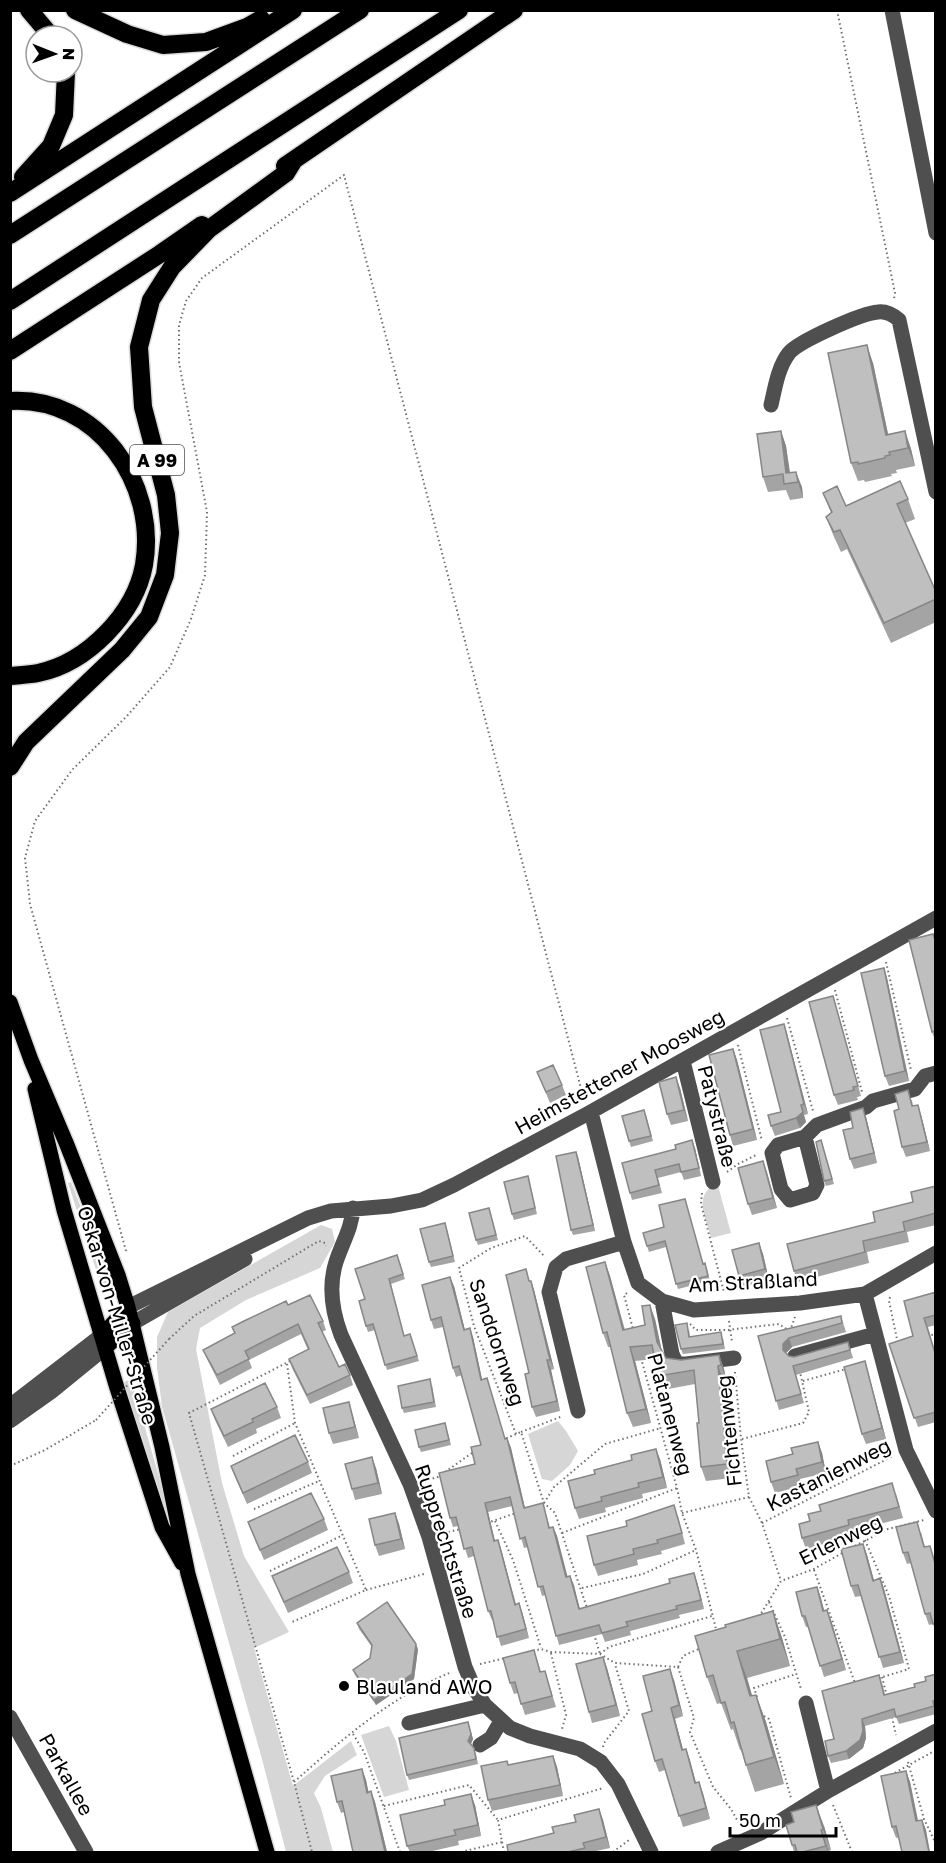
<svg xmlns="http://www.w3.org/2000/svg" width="946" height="1863" font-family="'Golos Text',sans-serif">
<rect width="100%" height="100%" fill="#fff"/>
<!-- green -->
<path fill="#d6d6d6" d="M71 1182 113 1289 104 1290 101 1285 69 1186 68 1183Z
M717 1182 731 1233 711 1238C705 1214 693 1197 717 1182Z
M321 1225 332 1229 335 1242 320 1268 246 1300 200 1328 196 1349 222 1483 244 1556 289 1632 254 1648 293 1786 351 1741 357 1755 325 1776 314 1793 321 1808 333 1852H286L262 1759 162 1407 157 1367V1337L168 1312Z
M129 1380 133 1385 168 1509V1514H166L124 1382Z
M558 1421 566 1431 578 1451 570 1465 552 1481 542 1479 528 1434Z
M389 1726 396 1741 409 1790 384 1797 361 1735Z"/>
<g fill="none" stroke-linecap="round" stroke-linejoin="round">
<!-- major casing -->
<g stroke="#dbdbdb" stroke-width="18">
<path id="major" d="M10 1002 31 1060 67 1145 118 1275 128 1307 162 1447 188 1574 267 1852
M35 1089 64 1210 117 1388 162 1527 182 1563
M102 1335 128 1307
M105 1348 133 1323"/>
</g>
<!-- highway casing -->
<g stroke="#dbdbdb" stroke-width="21">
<path id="highway" d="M29 10 51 36
M75 10 127 34 163 45 206 42 247 27 261 19
M285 166 514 10
M23 177 51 146 64 115 66 72
M10 193 293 10
M10 235 360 10
M10 301 459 10
M10 351 160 254 202 225
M10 401C97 396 158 483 144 565 135 614 87 663 38 673 29 675 19 675 10 676
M10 767 26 742 122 650 149 617 165 575 170 533 166 495 143 407 139 347 151 300 172 267 209 229 286 173 294 160"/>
</g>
<!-- path -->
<path stroke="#717171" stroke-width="2" stroke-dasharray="1.5 3" stroke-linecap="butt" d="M837 10 895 293 894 299
M886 962 911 1070
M835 990 862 1092
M787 1018 813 1111
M738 1045 762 1141
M727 1172 738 1164 758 1154
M702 1193 701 1204 724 1292
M126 1251 30 904 25 858 35 821 72 770 127 716 170 667 191 619 205 575 207 512 179 362V325L186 301 202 278 344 175 584 1100
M627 1293 624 1295 633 1329
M890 1297 889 1301 898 1344
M729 1321 732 1342
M690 1324 696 1330H727L779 1324 788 1330
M790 1331 795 1317
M927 1336 936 1334
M169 1339 194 1316 312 1245 319 1241 325 1243 326 1246
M641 1358 677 1488 682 1513 696 1550 717 1633
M290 1361 189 1413 294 1782 312 1852
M287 1364 295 1423 366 1590 292 1622
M735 1372 741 1439 749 1497 762 1523 781 1581
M803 1381 846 1369
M521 1432 563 1416
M516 1434 474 1326 459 1268 491 1248 525 1236 545 1257
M742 1439 803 1423 809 1412 800 1372
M502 1440 521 1432 544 1503 555 1513 587 1608
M233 1456 295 1423
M10 1466 45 1450 96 1420
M445 1472 472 1453
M424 1481 441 1476
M544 1503 554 1487 605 1444 661 1428
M254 1509 319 1481
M682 1513 749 1497
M495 1521 513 1560 541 1648
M487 1523 516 1513
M762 1523 893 1456
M444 1533 461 1529
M562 1533 677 1488
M865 1540 889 1596 909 1669 879 1678
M851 1548 888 1529 924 1520
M814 1570 855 1683
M270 1571 343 1535
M582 1588 643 1574 696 1550
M366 1590 424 1574
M769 1602 785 1637 801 1689
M759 1617 781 1581 814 1569 844 1552
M594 1634 600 1654
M533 1651 541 1649 551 1652 600 1654 615 1663 678 1667 683 1656 701 1648
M551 1653 566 1715 562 1729
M600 1654 609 1647 712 1616
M480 1664 510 1657
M678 1667 694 1718 690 1732 713 1787 731 1809 741 1827
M882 1677 887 1697
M757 1697 754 1688 796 1674
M764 1716 769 1719 791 1798
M892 1717 896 1735
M353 1734 364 1752 400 1852
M603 1747 604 1743 629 1711 615 1664
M908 1762 924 1819 936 1844
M891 1775 936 1750
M294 1782C341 1740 393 1695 452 1672
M833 1805 852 1852
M384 1806 469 1785 498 1820
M502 1842 504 1852
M461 1852 502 1842 498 1820 603 1788
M613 1852 629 1840"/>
<!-- minor -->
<path stroke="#4f4f4f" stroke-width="15" d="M892 10 936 233
M771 405C775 388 778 367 789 353 799 341 862 313 878 312 886 311 892 314 899 320L936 492
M683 1061 713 1182
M591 1112 624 1242 638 1283 662 1301 694 1310 800 1303 865 1294 936 1253
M805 1137 817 1185 813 1193 790 1200 781 1189 772 1153 778 1145 805 1137 817 1125 866 1107 873 1101 915 1089 925 1076 936 1073
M353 1208C352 1228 342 1243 336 1262 328 1287 332 1311 341 1335L410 1484 429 1537 465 1667 474 1688 485 1705 510 1728 530 1736 580 1749 601 1762 618 1784 651 1852
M865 1294 906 1450 936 1511
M662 1301 672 1354 677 1364H686L734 1358
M128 1307 308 1218 331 1211 391 1206 422 1200 454 1185 587 1114 936 918
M133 1323 245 1259
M795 1356 875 1334
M10 1406 102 1335
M578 1411 549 1292 556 1267 566 1259 624 1242
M10 1421 51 1392 105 1348
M806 1703 828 1791
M10 1717 86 1852
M409 1723 485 1705
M480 1745 491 1738 501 1721
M718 1852 761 1833 828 1791 936 1731"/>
<!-- major -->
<use href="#major" stroke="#000" stroke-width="15"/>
<!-- highway -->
<use href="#highway" stroke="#000" stroke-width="18"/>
<!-- path-bridge -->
<path stroke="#717171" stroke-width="2" stroke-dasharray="1.5 3" stroke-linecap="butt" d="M96 1420 169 1339"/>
</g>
<!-- wall -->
<path fill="#a4a4a4" d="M873 363 888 434 905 431 911 449 915 466 896 470 897 473 891 474 892 476 865 482 864 480 858 481 851 463Z
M781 431 786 446 790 472 802 487 803 498 790 500 786 490 768 492 763 477Z
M823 493 846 506 908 499 915 519 905 523 936 592V622L891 643 847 549 841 552 834 537 826 517 831 513Z
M933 934 936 940V1043L932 1032Z
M884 968 887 978 909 1081 889 1086 885 1076Z
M836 1006 861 1096 857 1097 858 1100 838 1105 834 1095Z
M784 1024 787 1034 808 1114 804 1115 806 1122 800 1128 775 1136 771 1126 781 1112Z
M733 1049 737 1060 757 1140 733 1146 730 1135Z
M537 1072 562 1085 566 1095 550 1103Z
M680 1088 688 1121 671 1125 667 1114Z
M912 1100 913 1106 921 1115 930 1151 906 1157 902 1147 899 1109Z
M646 1115 653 1141 631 1147 629 1141Z
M866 1117 877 1163 854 1169 850 1159 853 1128Z
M821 1140 834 1184 826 1186 824 1181Z
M695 1148 701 1176 684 1180 681 1172 658 1178 662 1193 632 1200 622 1163Z
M578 1157 595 1231 573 1235 571 1230Z
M763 1161 777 1208 752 1215 748 1204Z
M528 1176 537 1214 514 1220 512 1214Z
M936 1186V1225L907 1232 909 1242 867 1252 869 1263 798 1282 794 1271 875 1222 913 1202Z
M685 1199 703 1264 707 1269 710 1281 678 1289 666 1247 649 1252 647 1246 664 1227Z
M489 1208 498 1240 478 1245 476 1240Z
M447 1229 455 1262 431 1267 429 1262Z
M759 1243 763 1254 769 1280 743 1287 739 1276Z
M397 1255 405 1279 391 1284 404 1336 410 1334 419 1361 387 1370 375 1330 368 1332 366 1326 365 1299Z
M605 1262 610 1276 625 1330 645 1325 655 1319 661 1349 666 1358 681 1360 719 1355 724 1369 726 1379H723L732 1478 706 1481 701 1467 699 1423 695 1384 663 1390 658 1376 655 1359 635 1361 651 1423 633 1427 627 1413 611 1347H608L603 1333Z
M530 1281H531L534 1290 554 1369 551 1370 560 1411 536 1417 532 1407 529 1373Z
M454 1286 465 1330 473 1337 482 1379 490 1387 505 1439 507 1438 511 1448 525 1508 543 1503 550 1528 553 1527 557 1536 567 1577 570 1576 580 1609 697 1582 704 1609 679 1615 680 1618 630 1631 631 1635 605 1642 602 1634 559 1645 546 1595 542 1596 528 1547 524 1548 512 1506 488 1512 495 1541 498 1540 501 1549 516 1604 522 1612 529 1638 501 1646 493 1620H492L488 1611 474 1556 468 1558 458 1526 453 1527 450 1518 475 1464 481 1445 462 1375 456 1377 453 1368 443 1327 434 1329 431 1320Z
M936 1292V1325L928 1327 936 1354V1422L918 1427 889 1344 913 1336Z
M288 1305 323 1321 326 1330 322 1332 339 1367 350 1375 353 1385 310 1404 292 1368 289 1359 308 1350 301 1334 249 1360 252 1368 220 1385 207 1359 203 1350 234 1333 232 1327Z
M841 1316 846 1332 792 1347 786 1353 789 1356 794 1357 848 1342 853 1358 796 1375 804 1403 779 1410 758 1336Z
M689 1329 690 1337 723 1338 725 1349 683 1354 681 1349Z
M865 1361 868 1372 886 1439 866 1444 862 1434Z
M432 1385 436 1407 404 1413 402 1408Z
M277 1407 281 1418 256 1429 257 1433 228 1447 215 1420 211 1409Z
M352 1413 359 1438 333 1444 329 1433Z
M445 1423 451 1445 421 1452 419 1447Z
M818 1442 822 1453 826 1473 800 1479 802 1486 775 1493 771 1482 793 1454Z
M660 1459 667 1488 642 1494 643 1498 605 1508 606 1512 579 1519 575 1508Z
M308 1462 312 1473 247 1504 235 1477 231 1466Z
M376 1468 382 1494 355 1500 352 1489Z
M896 1494 903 1518 852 1531 853 1536 806 1549 802 1538Z
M395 1513 399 1524 405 1549 379 1556 375 1545Z
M678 1516 685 1544 661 1551 662 1554 637 1560 638 1565 598 1576 594 1565Z
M324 1519 328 1530 264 1560 248 1522Z
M921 1532 925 1547 930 1546 936 1563V1632L933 1624 929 1625 925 1614 911 1563 907 1564 903 1553Z
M863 1544 867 1555 874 1580 880 1578 884 1589 904 1663 883 1668 861 1596 855 1597 851 1586Z
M349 1572 353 1583 288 1613 272 1576Z
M817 1587 824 1610 831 1620 846 1670 824 1677 809 1627H806L802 1616Z
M773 1611 782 1638 790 1666 747 1678 752 1696 756 1695 766 1722 784 1784 755 1792 741 1750H740L733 1729 731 1730 721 1703 717 1704 707 1677 726 1627Z
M357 1623 418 1649 414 1679 376 1705 355 1675 353 1670 370 1658 372 1647 359 1629Z
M534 1650 541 1672 545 1671 556 1707 525 1715 518 1693 514 1694 510 1683Z
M603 1657 607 1668 620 1716 592 1723 589 1712Z
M936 1674V1714L899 1724 896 1717 865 1726 866 1738 863 1748 849 1759 831 1763 828 1756 834 1739 882 1683 885 1695 915 1687 926 1681Z
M674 1680 683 1716 675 1719 683 1750 686 1749 696 1783 699 1782 710 1819 683 1827 665 1770 659 1772 655 1761 652 1711Z
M468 1722 473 1739 471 1744 476 1754 478 1764 409 1780 407 1775Z
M553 1756 557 1767 563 1796 492 1811 488 1800 508 1765Z
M362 1769 366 1780 368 1792 371 1791 375 1802 387 1852H353L344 1812 341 1813 337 1802Z
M906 1771 910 1782 918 1820H922L926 1830 896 1838 892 1827Z
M475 1805 481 1836 458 1841 459 1845 428 1852H410L407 1846Z
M599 1809 603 1820 610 1848 592 1852H508L554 1833Z
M824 1826 831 1850 829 1851V1852H794L792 1845Z"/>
<!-- shaded-wall -->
<path fill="#868686" d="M867 345 873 363 892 453 886 435Z
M781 431 786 446 791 483 786 473Z
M905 431 911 449 915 466 908 448Z
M796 472 802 487 803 498 798 482Z
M884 968 887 978 909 1081 905 1071Z
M784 1024 787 1034 808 1114 804 1104Z
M733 1049 737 1060 757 1140 753 1129Z
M676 1077 680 1088 688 1121 684 1110Z
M801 1105 806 1122 800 1128 796 1118Z
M918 1105 921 1115 930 1151 927 1142Z
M863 1108 866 1117 877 1163 874 1153Z
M692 1140 695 1148 701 1176Z
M576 1152 578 1157 595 1231 593 1225Z
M763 1161 767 1172 777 1208 773 1198Z
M759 1243 763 1254 769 1280 765 1269Z
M605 1262 610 1276 628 1344 623 1330Z
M450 1277 454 1286 467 1339 464 1330Z
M531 1281 534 1290 554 1369 550 1360Z
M650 1305 655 1319 663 1356 657 1342Z
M470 1328 473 1337 484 1389 481 1380Z
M789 1338 792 1347 786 1353 783 1350V1344Z
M630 1347 635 1361 651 1423 646 1409Z
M719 1355 724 1369 726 1379 721 1365Z
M547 1360 551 1370 560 1411 557 1401Z
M865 1361 868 1372 886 1439 882 1428Z
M718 1366 723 1379 732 1478 727 1464Z
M349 1402 352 1413 359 1438 355 1427Z
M507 1438 511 1448 527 1517 524 1508Z
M818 1442 822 1453 826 1473 822 1462Z
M656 1449 660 1459 667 1488 663 1477Z
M372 1457 376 1468 382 1494 378 1483Z
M485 1503 488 1512 497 1550 494 1541Z
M395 1513 399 1524 405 1549 401 1539Z
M553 1527 557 1536 570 1586 566 1577Z
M498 1540 501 1549 518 1614 515 1605Z
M863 1544 867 1555 877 1592 873 1581Z
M694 1573 697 1582 704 1609 701 1600Z
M570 1576 574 1585 582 1618 579 1609Z
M880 1578 884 1589 904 1663 900 1652Z
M817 1587 821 1598 827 1622 823 1611Z
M519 1603 522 1612 529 1638 526 1629Z
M827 1610 831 1620 846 1670 842 1659Z
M773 1611 782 1638 790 1666 780 1639Z
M416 1644 418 1649 414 1679 376 1705 374 1700Z
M737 1651 747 1678 760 1723 750 1696Z
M603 1657 607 1668 620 1716 616 1705Z
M670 1669 674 1680 683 1716 679 1705Z
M756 1695 766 1722 784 1784 774 1757Z
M671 1708 675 1719 686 1761 682 1750Z
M862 1719 865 1726 866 1738 863 1748 849 1759 846 1751Z
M468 1722 473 1739 470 1746 468 1741Z
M686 1749 690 1760 699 1794 695 1783Z
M553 1756 557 1767 563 1796 560 1785Z
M362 1769 366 1780 371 1803 367 1793Z
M906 1771 910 1782 920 1832 916 1821Z
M699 1782 703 1793 710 1819 706 1808Z
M371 1791 375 1802 387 1852H385Z
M471 1794 475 1805 481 1836 478 1825Z
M816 1805 824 1826 831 1850 823 1829Z
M599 1809 603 1820 610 1848 606 1837Z
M922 1820 926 1830 930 1852H929Z
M821 1830 829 1852H828L826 1846Z"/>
<!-- building -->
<path fill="#bfbfbf" stroke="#868686" stroke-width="1.5" d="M867 345 886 435 905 431 908 448 889 452 890 455 885 456V458L858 464V462L851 463 828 353Z
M781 431 786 473 796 472 798 482 784 484 783 474 763 477 757 434Z
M900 481 908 499 897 504 936 592V599L884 623 840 530 834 532 826 517 832 512 823 493 837 486 846 506Z
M933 934 936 943V1031L932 1032 909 940Z
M884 968 905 1071 885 1076 861 973Z
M833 996 858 1086 853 1087 854 1090 834 1095 809 1002Z
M784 1024 804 1104 801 1105 803 1112 796 1118 771 1126 768 1115 781 1112 760 1030Z
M733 1049 753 1129 730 1135 709 1055Z
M553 1065 562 1085 546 1092 537 1072Z
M676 1077 684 1110 667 1114 659 1082Z
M908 1090 912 1106 918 1105 927 1142 902 1147 894 1111 899 1109 895 1094Z
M863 1108 874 1153 850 1159 843 1130 853 1128 850 1112Z
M644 1110 651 1136 629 1141 622 1116Z
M692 1140 699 1168 681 1172 679 1164 655 1170 659 1185 630 1193 622 1163 676 1149 675 1145Z
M821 1140 832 1179 824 1181 816 1142Z
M576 1152 593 1225 571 1230 556 1156Z
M763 1161 773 1198 748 1204 738 1168Z
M528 1176 535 1208 512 1214 504 1182Z
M936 1186V1213L903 1222 905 1231 863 1241 865 1252 794 1271 787 1244 875 1222 873 1212 913 1202 911 1192Z
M685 1199 703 1264 705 1263 708 1276 676 1284 665 1241 647 1246 643 1233 664 1227 659 1205Z
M489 1208 496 1235 476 1240 469 1213Z
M445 1223 453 1256 429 1262 420 1229Z
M759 1243 765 1269 739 1276 732 1250Z
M397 1255 403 1274 389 1279 404 1336 410 1334 417 1356 385 1365 373 1324 366 1326 359 1301 365 1299 355 1269Z
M605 1262 623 1330 645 1325 642 1306 650 1305 657 1342 666 1358 681 1360 719 1355 721 1365 718 1366 727 1464 701 1467 697 1423H699L694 1370 658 1376 652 1345 630 1347 646 1409 627 1413 607 1332 603 1333 586 1267Z
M526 1269 529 1281H531L550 1360H547L557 1401 532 1407 525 1374 529 1373 506 1275Z
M450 1277 464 1330 470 1328 481 1380 487 1378 505 1439 507 1438 524 1508 543 1503 549 1528 553 1527 566 1577 570 1576 579 1609 670 1583 669 1579 694 1573 701 1600 676 1606 677 1609 626 1622 628 1626 602 1633 599 1625 556 1636 543 1586 538 1587 525 1537 520 1539 510 1497 485 1503 494 1541 498 1540 515 1605 519 1603 526 1629 497 1637 491 1611H488L472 1547 464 1549 456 1517 450 1518 439 1473 475 1464 471 1447 481 1445 459 1366 453 1368 441 1317 431 1320 422 1285Z
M936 1292V1315L924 1318 936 1356V1412L914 1418 889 1344 913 1336 904 1301Z
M310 1295 323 1321 318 1323 339 1367 345 1364 350 1375 307 1395 289 1359 309 1349 298 1324 245 1351 249 1359 217 1375 203 1350 235 1333 232 1327 244 1321 286 1301 288 1305Z
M841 1316 842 1323 789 1338 783 1344V1350L789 1356 794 1357 848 1342 850 1350 793 1366 801 1394 776 1401 758 1336Z
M687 1323 689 1337 721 1332 723 1344 681 1349 675 1325Z
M865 1361 882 1428 862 1434 844 1367Z
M430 1379 434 1402 402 1408 398 1386Z
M265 1383 277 1407 252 1419 253 1422 224 1436 211 1409Z
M349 1402 355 1427 329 1433 323 1408Z
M445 1423 449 1440 419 1447 415 1430Z
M295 1435 308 1462 243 1493 231 1466Z
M818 1442 822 1462 796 1469 798 1475 771 1482 766 1461 793 1454 791 1448Z
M656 1449 663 1477 638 1483 639 1487 601 1497 602 1501 575 1508 568 1481 595 1474 594 1470 632 1460 631 1455Z
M372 1457 378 1483 352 1489 345 1464Z
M892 1483 899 1507 848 1520 849 1525 802 1538 799 1524 810 1521 808 1514 821 1511 819 1505Z
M311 1493 324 1519 260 1550 248 1522Z
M674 1505 682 1533 657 1540 658 1543 633 1549 634 1554 594 1565 587 1536 627 1526 626 1521Z
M395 1513 401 1539 375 1545 369 1519Z
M917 1522 924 1547 930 1546 936 1567V1623L933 1624 930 1613 925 1614 908 1552 903 1553 896 1527Z
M863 1544 873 1581 880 1578 900 1652 879 1657 858 1585 851 1586 841 1549Z
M337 1547 349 1572 284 1602 272 1576Z
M817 1587 823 1611 827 1610 842 1659 820 1666 805 1616H802L796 1592Z
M387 1602 416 1644 412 1674 374 1700 353 1670 370 1658 372 1645 357 1623Z
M773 1611 780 1639 737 1651 750 1696 756 1695 774 1757 746 1765 734 1722 731 1723 725 1702 721 1703 713 1675 707 1677 695 1636 726 1627 725 1625Z
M534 1650 540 1672 545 1671 552 1696 521 1704 515 1682 510 1683 503 1658Z
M603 1657 616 1705 589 1712 576 1664Z
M670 1669 679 1705 671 1708 682 1750 686 1749 695 1783 699 1782 706 1808 679 1816 662 1759 655 1761 642 1714 652 1711 643 1676Z
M936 1674V1701H933L934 1706 896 1717 894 1709 862 1719 863 1731 860 1740 846 1751 828 1756 825 1741 834 1739 822 1691 879 1675 884 1695 915 1687 914 1684 926 1681 925 1677Z
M468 1722 471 1734 468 1741 474 1748 476 1759 407 1775 399 1738Z
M553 1756 560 1785 488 1800 481 1766 507 1761 508 1765Z
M362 1769 367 1793 371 1791 385 1852H353L342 1801 337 1802 331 1776Z
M906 1771 916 1821 922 1820 929 1852H902L896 1826 892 1827 881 1776Z
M471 1794 478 1825 454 1830 456 1835 407 1846 400 1815 445 1805 444 1800Z
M816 1805 823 1829 821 1830 826 1846 803 1852H797L795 1845H792L786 1825 794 1822 791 1812Z
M599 1809 606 1837 583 1843 585 1848 568 1852H508L507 1845 554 1833 552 1827 576 1822 574 1815Z"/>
<!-- markers -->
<circle fill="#000" stroke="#fff" stroke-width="2" cx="344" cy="1686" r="6"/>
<g text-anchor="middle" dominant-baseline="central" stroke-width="4.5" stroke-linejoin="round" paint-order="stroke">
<!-- shield labels -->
<rect fill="#fff" stroke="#4c4c4c" stroke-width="1.5" x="130" y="445" width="54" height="30" rx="4.5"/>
<g font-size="18" font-weight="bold" fill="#000">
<text x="157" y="460">A 99</text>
</g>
<!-- street labels -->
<g font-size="20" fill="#000" stroke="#fff">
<text transform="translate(619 1071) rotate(-29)">Heimstettener Moosweg</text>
<text transform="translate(718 1116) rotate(76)">Patystraße</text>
<text transform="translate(753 1281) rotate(-3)">Am Straßland</text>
<text transform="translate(118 1315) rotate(73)">Oskar-von-Miller-Straße</text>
<text transform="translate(498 1342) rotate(71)">Sanddornweg</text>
<text transform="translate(671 1414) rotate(75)">Platanenweg</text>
<text transform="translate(728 1431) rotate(-96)">Fichtenweg</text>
<text transform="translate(828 1474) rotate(-27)">Kastanienweg</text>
<text transform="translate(840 1539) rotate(-26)">Erlenweg</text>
<text transform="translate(447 1541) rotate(72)">Rupprechtstraße</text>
<text transform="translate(67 1774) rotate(61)">Parkallee</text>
</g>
<!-- poi labels -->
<g font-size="20" fill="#000" stroke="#fff" text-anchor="start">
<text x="356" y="1686">Blauland AWO</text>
</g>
</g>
<!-- border -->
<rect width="946" height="1863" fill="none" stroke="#000000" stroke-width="24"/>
<!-- north arrow -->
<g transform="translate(54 54) rotate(91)"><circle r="28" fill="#ffffff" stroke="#999999" stroke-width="1.5"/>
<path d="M0-4.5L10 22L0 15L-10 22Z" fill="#000000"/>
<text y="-9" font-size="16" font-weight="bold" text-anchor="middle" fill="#000000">N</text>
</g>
<!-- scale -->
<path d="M730 1827v9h106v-9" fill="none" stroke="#000000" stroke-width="3"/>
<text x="739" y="1827" font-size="18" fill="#000000" stroke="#ffffff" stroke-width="4.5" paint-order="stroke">50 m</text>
</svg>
